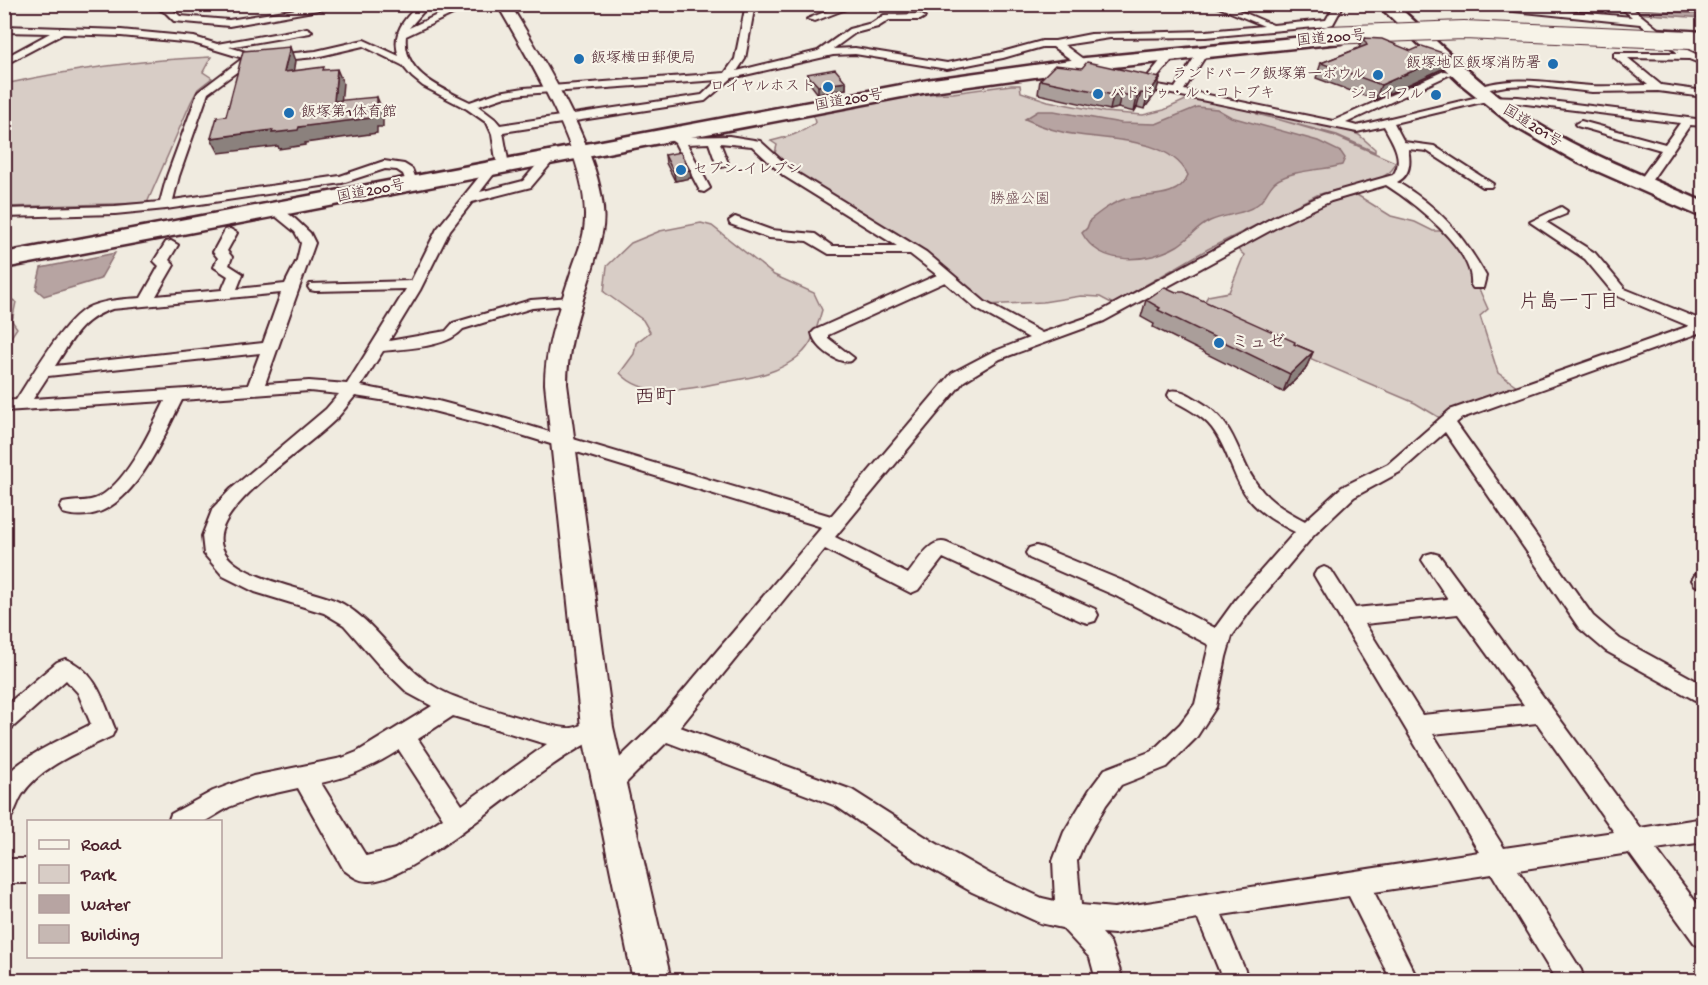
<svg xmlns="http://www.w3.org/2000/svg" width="1708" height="985" font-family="'Gochi Hand','Klee One',sans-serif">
<rect width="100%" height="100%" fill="#f0ebe0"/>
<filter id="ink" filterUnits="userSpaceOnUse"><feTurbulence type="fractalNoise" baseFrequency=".0167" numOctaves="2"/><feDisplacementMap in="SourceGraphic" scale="12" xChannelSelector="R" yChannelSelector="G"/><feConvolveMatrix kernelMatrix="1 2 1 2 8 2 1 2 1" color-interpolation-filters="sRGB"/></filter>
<g filter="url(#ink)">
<!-- green -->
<path fill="#d8cdc6" stroke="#917678" stroke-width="1.5" d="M211 57 203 72 212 78 198 89 191 102 147 203 5 207V84C73 69 141 60 211 57Z
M1011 85H1020L1021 92 1048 101 1104 112 1143 115 1164 110 1192 97 1229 105 1335 136 1395 162C1394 184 1336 188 1317 195L1208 249 1113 304 1100 297 1081 296 1043 302 984 305 790 171 775 153 777 145 771 141C788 137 802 133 815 123L813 113 817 112 921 94 953 93Z
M1258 112 1350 131 1359 135 1375 149V152L1337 135 1257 114Z
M1357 195 1391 216 1415 222 1433 231H1448L1470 269 1488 309 1480 316 1498 373 1517 386 1454 409 1440 418 1415 403 1199 311 1208 296 1229 292 1244 255 1235 247C1275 227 1314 203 1357 195Z
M701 223 712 226 774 275 814 293 822 310C817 326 814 343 800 355 777 375 749 378 719 383 688 389 645 400 620 373L634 354 636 343 650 332 643 320 604 292 607 266 631 243 660 231Z
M5 289 9 298 16 302 12 321 17 328 5 346Z"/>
<!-- water -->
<path fill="#b7a4a2" stroke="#8b6f72" stroke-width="1.5" d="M1522 5H1587L1703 14V18Z
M1197 107 1217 109 1231 117 1318 141 1341 152 1345 158 1342 165C1321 171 1293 169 1275 182 1268 188 1265 199 1258 204 1244 215 1225 214 1210 221 1197 227 1189 239 1177 246 1148 263 1100 267 1082 233L1087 228 1090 220C1100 212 1110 204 1122 200 1144 193 1178 201 1188 175 1170 139 1114 140 1079 135 1061 133 1042 127 1025 119L1038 111H1054L1121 123 1156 124Z
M115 253 100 279 44 296 36 289 41 268Z"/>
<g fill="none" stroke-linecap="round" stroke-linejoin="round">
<!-- street casing -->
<g stroke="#4a1f2b" stroke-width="4">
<path id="street" d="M150 4C163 4 170 7 180 16L229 20 328 4H352L229 26 174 21 166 13Z
M420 4H430L409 28 461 4H474L406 36C402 74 442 88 470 102L499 92 524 88 725 73 735 59 746 4H755L745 59 737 71 818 51 849 29 872 23 884 15 920 14 925 17 920 20H889L878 27 855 33 833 49 855 48 947 63 1002 52 1042 41H1055L1091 34 1206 31 1264 26 1211 4H1224L1273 25 1326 20 1335 4H1344L1333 24 1326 26 1206 37 1110 38 1064 45 1102 73V77L1098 78 1053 47H1042L1003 58 947 69 855 54 833 55 732 78 705 101 503 132 508 160 502 164 496 160 492 134 487 123 467 109 423 86 412 77 402 65 363 46 316 57 274 61 253 60 208 93 179 176 173 200 340 176 384 161 404 164 412 169 418 184 416 187H408L403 174 397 170 385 169 342 183 166 209 115 214 4 217V209L115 206 160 202 167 176 198 92 243 58 193 43 121 36 63 34 4 65V58L50 33 4 32V26L121 30 194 37 217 44 307 28 312 31 310 33 229 47 252 54 274 55 316 51 364 40 399 56C391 34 404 18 420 4ZM718 80 702 95 500 125 495 119 478 106 505 97 524 94Z
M845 4H859L815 21 807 19Z
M1447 4H1487L1632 17 1617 4H1627L1679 46 1704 58V65L1689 59 1628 58 1661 85 1704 91V97L1658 91 1592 92 1530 85 1506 86 1474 92V88C1517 74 1548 83 1591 86 1610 87 1629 85 1648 85L1614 57V53H1678L1640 24Z
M1663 4H1704V10L1667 7Z
M1200 54 1205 57 1184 90 1333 121 1444 71 1453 73 1346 123 1357 126 1482 96 1518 97 1704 120V126L1690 125 1647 187 1643 188 1637 184 1661 150 1577 126 1575 124 1581 121 1665 144 1680 123 1518 103 1482 102 1394 123 1404 142 1434 146 1493 184 1491 187H1483L1427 151 1408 149C1411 162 1410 176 1397 182 1439 207 1462 234 1486 276L1483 288H1473L1471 285C1475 250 1413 202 1386 185L1331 201 1284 223 1104 321 1000 359 964 381 835 537 908 574C918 562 930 537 947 543L1095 609 1098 615 1095 621 1088 623 1081 621 943 558 918 590 911 593 825 549 680 727 852 790 932 841 990 874 1042 898 1055 901 1053 861 1064 832 1090 789 1105 769 1152 751 1180 724 1195 704 1209 645 1116 596 1029 558 1026 553 1029 548 1036 546 1043 548 1130 584 1215 628 1236 599 1295 532C1278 523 1261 514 1249 499 1232 478 1229 450 1212 428 1202 415 1185 407 1170 399L1168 395 1170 391C1180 389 1188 394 1196 399 1242 425 1234 459 1263 492 1275 505 1290 513 1305 521L1342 487 1388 464 1450 410 1689 326 1615 295 1585 259 1530 222 1561 207 1567 211 1566 214 1546 222 1595 253 1625 289 1704 321V331L1462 418 1456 423 1593 616 1620 639 1704 685V705L1606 651 1579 628 1445 432 1400 472 1354 497 1314 535 1250 611 1232 636 1226 657 1216 707 1196 738 1167 767 1121 785 1106 805 1083 846 1077 861 1081 905 1114 908 1479 852 1314 575 1317 570 1324 567 1331 570 1355 608 1448 599 1422 560 1425 555 1432 553 1439 555 1640 828 1704 818V842L1656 849 1704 913V948L1695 944 1629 853 1518 870 1581 970 1584 980H1556L1492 874 1374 892 1418 980H1391L1349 896 1222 915 1249 980H1223L1198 919 1114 934 1102 933 1110 942 1123 980H1096L1090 958 1062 928 1040 923 972 892 914 859 836 806 667 742 617 792 609 795 601 792 597 784 601 776 655 724 822 527 495 427 406 404 355 396C349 403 344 410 338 417 310 446 228 497 221 534 213 579 316 588 343 604 374 622 394 656 422 678 432 686 446 694 458 698 476 705 556 730 572 728 580 727 589 720 597 717L605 720 608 727 605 734C548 761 492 813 439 848 421 860 390 881 369 881 359 882 351 875 344 870L298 788 253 798 229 807 204 822H168L171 814 213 791 253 776 342 758 357 752 432 706 408 693 378 664 344 625 324 613 255 592 223 576 204 554 202 536 213 508 231 489 326 409 339 394 309 391 182 400C160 443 126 532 63 513L60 508 63 503C74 500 89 503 99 497 129 480 150 430 165 401L4 411V401L16 400C32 376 65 316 91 306 107 300 124 299 141 298L159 266 154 261 166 242 171 241 178 245 169 260 174 265 156 296 222 290 228 276 214 267 218 258 213 252 225 230 230 229 237 233 227 251 232 257 229 265 243 274 237 289 285 284 297 260 301 243 295 232 268 210 269 207H279L294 218 310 233 315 243 265 384 309 381 347 384 406 289 315 291 310 290 308 287 310 284 411 281 437 229 487 167H495L497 170 480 192 523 181 545 155H553V161L531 187 472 202 450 230 420 290 389 341 446 331 453 323 531 300 571 297 576 298 578 301 576 304 532 308 463 329C447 348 407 348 383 351L361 386 438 401 506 419 831 516 952 373 990 353 1029 338 975 308 945 282 828 335V338L854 358 851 361C838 365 814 346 812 333L815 330 937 275 910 254H829L807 241 769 238 730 224 729 221 735 217 771 230 815 234 832 246H897L784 176 752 146 720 143 728 163 722 167 716 163 709 143 687 144 710 188 704 192 700 191 675 143 666 137V133H674L682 137 729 136 760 141 792 170 926 252 985 302 1042 333 1094 315 1274 217 1323 195 1393 175C1405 159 1392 141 1384 126L1357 132 1133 86 1128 83 1133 80 1143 82 1162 59 1166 58 1171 61 1152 84 1175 88 1196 55ZM281 293 263 343 55 366C72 340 81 319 112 309ZM260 353 248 385 33 399 48 376ZM1458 614 1524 705 1422 715 1365 624ZM453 716 539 742 547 744 462 805 418 739ZM1537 723 1614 832 1504 848 1433 734ZM399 750 443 818 395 849 366 856 321 783C350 777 374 766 399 750Z
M1702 572 1704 573V589L1695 585 1692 580 1695 575Z
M65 659C96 670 104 702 115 729L112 736C82 751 41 765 22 795 18 801 16 809 12 816L4 819C4 808 2 792 4 781 10 761 73 734 91 724L78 693 66 680 12 728 4 731V707L57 662Z
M4 859H28V883H4Z"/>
</g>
<!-- secondary casing -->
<g stroke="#4a1f2b" stroke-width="4">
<path id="secondary" d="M497 4H510C542 58 615 171 602 233 591 284 567 331 567 384L613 727 671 980H633L581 727 545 384C545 345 560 307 572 269 576 257 582 243 584 230 594 163 530 62 497 4Z"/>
</g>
<!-- highway casing -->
<g stroke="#4a1f2b" stroke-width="5">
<path id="highway" d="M1377 4H1395C1439 42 1479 85 1527 117 1582 153 1644 175 1704 202V218L1579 163 1512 125 1460 83Z
M1654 29 1704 32V42L1648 38 1645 34 1648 30Z
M1335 34 1341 35 1344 39 1341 43 1085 70 933 91 4 268V253L933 79 1085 58Z"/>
</g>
<!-- street -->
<use href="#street" fill="#f7f3e8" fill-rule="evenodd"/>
<!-- secondary -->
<use href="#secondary" fill="#f7f3e8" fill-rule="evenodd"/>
<!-- highway -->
<use href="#highway" fill="#f7f3e8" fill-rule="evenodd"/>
<!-- highway-bridge casing -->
<g stroke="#4a1f2b" stroke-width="20" stroke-linecap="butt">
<path id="highway-bridge" d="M1328 35 1464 30 1691 40"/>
</g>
<!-- highway-bridge -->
<use href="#highway-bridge" stroke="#f7f3e8" stroke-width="18"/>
</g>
<!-- wall -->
<path fill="#aa9e9a" stroke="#4a1f2b" stroke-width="1.5" d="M1363 38 1411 51 1449 55 1442 69 1375 100 1316 78 1321 63 1359 48Z
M807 74 846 82V89L818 94 808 81Z
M1160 78 1156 93 1144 109 1137 107 1134 112 1118 108 1110 110 1038 94 1040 80Z
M665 155 690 170 691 178 675 181 666 163Z
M1146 300 1294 344 1313 352 1305 370 1283 392 1153 327 1154 324 1141 317Z"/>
<!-- shaded-wall -->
<path fill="#8b817d" stroke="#4a1f2b" stroke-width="1.5" d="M290 47 295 61 291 87 284 72Z
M1449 55 1442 69 1375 100 1381 85Z
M337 69 343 83 340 116 334 101Z
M1160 78 1156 93 1144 109 1148 94Z
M846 82V89L818 94V86Z
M1141 93 1137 107 1134 112 1137 97Z
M1121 94 1118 108 1110 110 1113 95Z
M377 97 383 112V127H377V133L305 143V145L279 149 278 146 219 153 211 138 299 127 371 112Z
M690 170 691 178 675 181 674 173Z
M1313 352 1305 370 1283 392 1290 374Z"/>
<!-- building -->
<path fill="#c6b8b3" stroke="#4a1f2b" stroke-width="1.5" d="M1363 38 1382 39 1411 51 1422 46 1449 55 1381 85 1321 63 1367 45Z
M290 47 284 72 324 67 323 70 337 69 334 101 377 97V111L371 112V118L299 127 298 130 272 133 273 130 211 138 217 117 226 116 243 51Z
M1087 62 1160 78 1148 94 1141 93 1137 97 1121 94 1113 95 1040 80 1055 65 1082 68Z
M835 69 846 82 818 86 807 74Z
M680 152 690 170 674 173 665 155Z
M1165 287 1176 292H1184L1295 342 1294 344 1313 352 1290 374 1158 310 1160 308 1146 300Z"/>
</g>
<!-- markers -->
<g fill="#1f6fb2" stroke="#f7f3e8" stroke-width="2">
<circle cx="579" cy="59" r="6"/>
<circle cx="1553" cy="64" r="6"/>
<circle cx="1378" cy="75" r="6"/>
<circle cx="828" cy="87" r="6"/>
<circle cx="1098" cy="94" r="6"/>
<circle cx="1436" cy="95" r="6"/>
<circle cx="289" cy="113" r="6"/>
<circle cx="681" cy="170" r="6"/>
<circle cx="1219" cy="343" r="6"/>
</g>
<g text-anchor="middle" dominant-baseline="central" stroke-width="4.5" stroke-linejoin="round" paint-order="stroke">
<!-- far-street labels -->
<g font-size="15" fill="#4a1f2b" stroke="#f7f3e8">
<text transform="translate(1331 39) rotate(-5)">国道200号</text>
<text transform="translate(849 101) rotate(-10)">国道200号</text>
<text transform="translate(1532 127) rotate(32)">国道201号</text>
<text transform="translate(371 192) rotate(-11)">国道200号</text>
</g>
<!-- far-poi labels -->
<g font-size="15" fill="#4a1f2b" stroke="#f7f3e8" text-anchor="start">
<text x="591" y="59">飯塚横田郵便局</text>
<text x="1541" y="64" text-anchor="end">飯塚地区飯塚消防署</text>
<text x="1366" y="75" text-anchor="end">ランドパーク飯塚第一ボウル</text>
<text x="816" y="87" text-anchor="end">ロイヤルホスト</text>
<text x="1110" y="94">パドドゥ・ル・コトブキ</text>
<text x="1424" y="95" text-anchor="end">ジョイフル</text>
<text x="301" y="113">飯塚第1体育館</text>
<text x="693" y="170">セブン-イレブン</text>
</g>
<!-- far-park labels -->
<g font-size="15" fill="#6e4a52" stroke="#f7f3e8">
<text x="1020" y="200">勝盛公園</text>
</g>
<!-- poi labels -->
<g font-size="18" fill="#4a1f2b" stroke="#f7f3e8" text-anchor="start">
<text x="1231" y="343">ミュゼ</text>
</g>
<!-- neighbourhood labels -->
<g font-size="20" fill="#4a1f2b" stroke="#f7f3e8">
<text x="1569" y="303">片島一丁目</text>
</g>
<!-- quarter labels -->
<g font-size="21" fill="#4a1f2b" stroke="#f7f3e8">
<text x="655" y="399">西町</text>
</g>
</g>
<!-- margin -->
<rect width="1708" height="985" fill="none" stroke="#f7f3e8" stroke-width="24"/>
<rect x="12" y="12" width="1684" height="961" fill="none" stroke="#4a1f2b" stroke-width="2" filter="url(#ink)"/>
<!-- legend -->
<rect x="27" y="820" width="195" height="138" fill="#f7f3e8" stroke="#b29e9c" stroke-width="1.5"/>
<rect x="39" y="840" width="30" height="9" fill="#f7f3e8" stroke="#b29e9c" stroke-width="1.5"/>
<text x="81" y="850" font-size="18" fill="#4a1f2b">Road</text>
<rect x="39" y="865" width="30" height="18" fill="#d8cdc6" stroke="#b29e9c" stroke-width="1.5"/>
<text x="81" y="880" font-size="18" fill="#4a1f2b">Park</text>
<rect x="39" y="895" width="30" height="18" fill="#b7a4a2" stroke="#b29e9c" stroke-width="1.5"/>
<text x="81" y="910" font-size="18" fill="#4a1f2b">Water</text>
<rect x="39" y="925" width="30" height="18" fill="#c6b8b3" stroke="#b29e9c" stroke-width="1.5"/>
<text x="81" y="940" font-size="18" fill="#4a1f2b">Building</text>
</svg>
